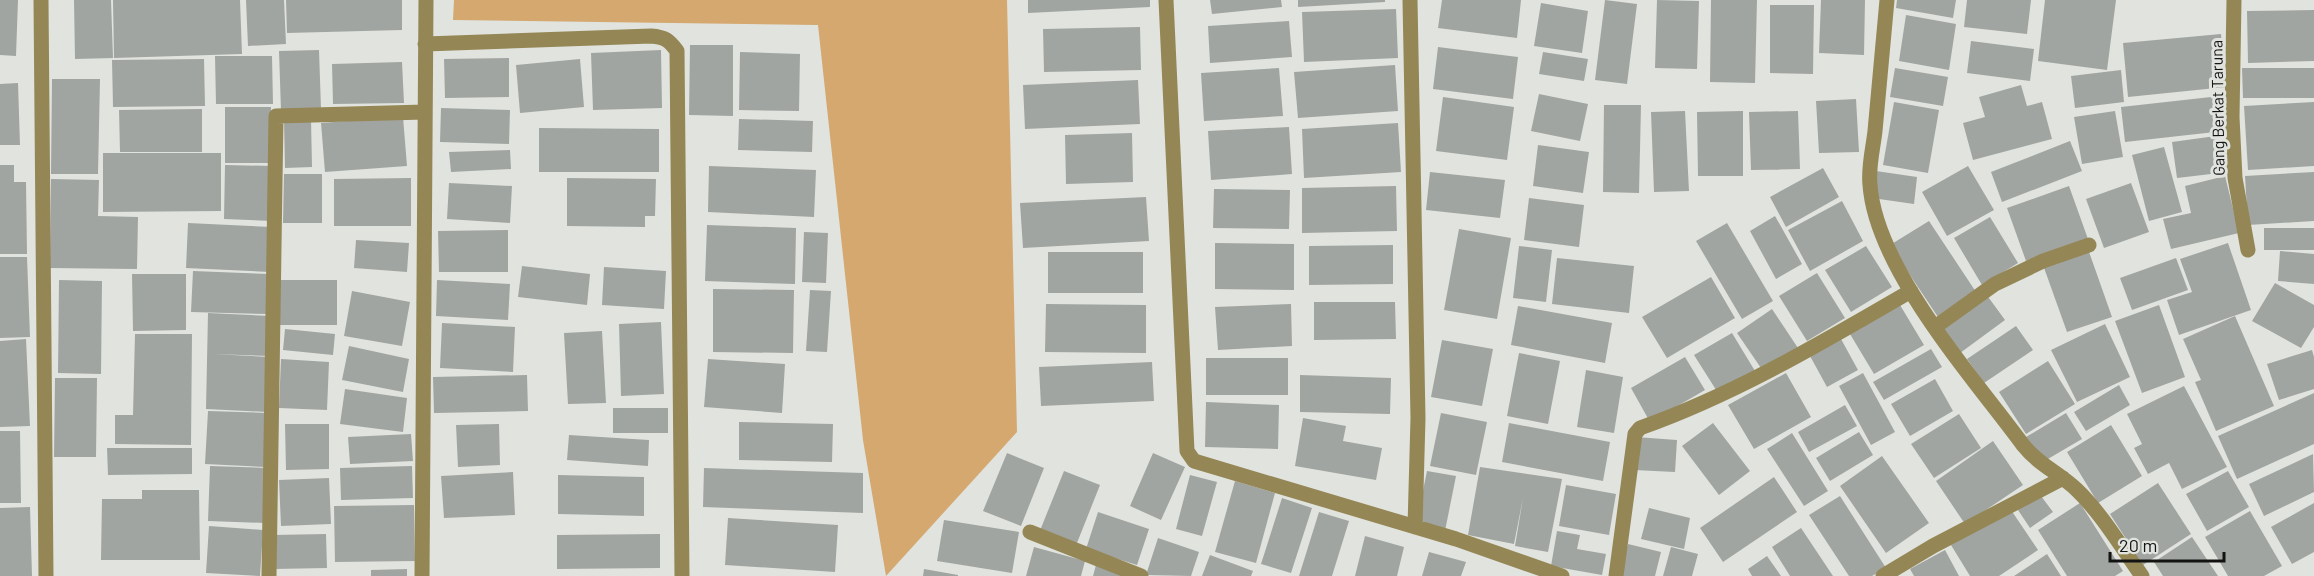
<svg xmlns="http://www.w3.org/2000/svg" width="2314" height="576" font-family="Barlow,sans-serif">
<rect width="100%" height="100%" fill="#e1e3de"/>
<!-- green -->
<path fill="#d4a86f" d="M454 0H1007L1017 432 886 576 863 440 818 25 453 20Z"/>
<!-- building -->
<path fill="#a1a5a1" d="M0 0H18L16 56 0 55Z
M74 0H111L113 58 75 59Z
M113 0H240L242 54 114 58Z
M246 0H284L286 44 248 46Z
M286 0H402V30L287 33Z
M1028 0H1150V7L1028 13Z
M1210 0H1281L1282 7 1212 14Z
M1298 0H1385V2L1298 7Z
M1442 0H1521L1517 38 1438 28Z
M1605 0 1637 4 1627 84 1595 80Z
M1657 0 1699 1 1697 69 1655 68Z
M1711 0H1757L1755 83 1710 82Z
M1821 0H1865L1864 55 1819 53Z
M1897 0H1956L1953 18 1896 8Z
M1967 0H2031L2027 34 1964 27Z
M2045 0H2116L2107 70 2038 61Z
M1541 3 1588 11 1582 53 1534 46Z
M1770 5H1814L1813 74 1770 73Z
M1396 9 1398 58 1304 62 1302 12Z
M2314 10V61L2248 63 2247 11Z
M1906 15 1956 24 1949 70 1899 61Z
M1289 21 1292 57 1210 63 1208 26Z
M1140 27 1141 70 1044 72 1043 29Z
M2221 34 2226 87 2128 97 2123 43Z
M1971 41 2034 49 2030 81 1967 73Z
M690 45H733V116L689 115Z
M1438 47 1518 57 1513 99 1433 89Z
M319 50 321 109 281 111 279 51Z
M661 50 662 108 593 110 591 53Z
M740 52 800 54 799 111 739 110Z
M1543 52 1588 59 1584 81 1539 74Z
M215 56H272L273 104H216Z
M509 58V97L445 98 444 59Z
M204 59 205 106 113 107 112 60Z
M580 59 584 107 520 113 516 65Z
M402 62 404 103 333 104 332 64Z
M1395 65 1398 111 1298 118 1294 72Z
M1279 68 1283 116 1204 121 1201 73Z
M1895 68 1948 77 1943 106 1890 97Z
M2242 68H2314V98H2243Z
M2121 70 2124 102 2075 108 2071 76Z
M52 79H100L98 174H51Z
M1138 80 1140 124 1025 129 1023 85Z
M18 83 20 145H0V84Z
M2021 85 2027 106 2042 102 2052 139 1973 160 1963 123 1985 117 1979 97Z
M1539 94 1588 104 1580 141 1531 131Z
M2220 96 2224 131 2125 142 2121 107Z
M1443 97 1514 107 1507 160 1436 151Z
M1856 99 1859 152 1819 153 1816 101Z
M1894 102 1939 110 1928 173 1883 165Z
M2314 102V166L2248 170 2244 106Z
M1604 105H1641L1639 193 1603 192Z
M225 107H271V163H225Z
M441 108 510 110 509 144 440 142Z
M202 109V152H120L119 110Z
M1685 111 1689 191 1654 192 1651 112Z
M1743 111V176H1698L1697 112Z
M1798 111 1800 169 1751 170 1749 112Z
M2115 111 2123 157 2082 164 2074 117Z
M403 117 407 166 325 172 321 123Z
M311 119 312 167 285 168 284 120Z
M739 119 813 121 812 152 738 150Z
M1398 123 1401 172 1304 178 1302 129Z
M1289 127 1292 174 1211 180 1208 131Z
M539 128 659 129V172H539Z
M1132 133 1133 182 1066 184 1065 135Z
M2223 135 2228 172 2177 178 2172 142Z
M2070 141 2082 171 2002 202 1991 172Z
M1538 145 1589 152 1583 193 1533 186Z
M2164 147 2182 212 2149 221 2132 155Z
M510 150 511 169 451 172 449 152Z
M103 153H221V211L103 212Z
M0 165H14V182H26L27 254H0Z
M225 165 274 166 272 221 224 219Z
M709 166 816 170 814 217 708 212Z
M1968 166 1994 210 1947 236 1922 192Z
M1823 168 1839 197 1786 227 1770 197Z
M1876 171 1917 177 1914 204 1872 198Z
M1430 172 1505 180 1500 218 1426 210Z
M2314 172V221L2248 225 2245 176Z
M284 174H322V223H283Z
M2225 176 2239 233 2171 249 2163 219 2191 213 2185 186Z
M411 178V226H334V179Z
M567 178 656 179 655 216H645V227L567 226Z
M51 179 99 180 98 216 138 217 137 269 50 268Z
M449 183 512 186 510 223 447 219Z
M2131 183 2149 232 2104 248 2086 199Z
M1396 186 1397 231 1302 233V188Z
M2069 186 2088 239 2026 261 2007 208Z
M1214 189 1290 190 1289 229 1213 228Z
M1146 197 1149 241 1023 248 1020 203Z
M1529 198 1584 205 1579 247 1524 240Z
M1842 201 1863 241 1810 271 1788 230Z
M1775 216 1802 264 1776 279 1750 231Z
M1990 217 2018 263 1982 285 1954 238Z
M1929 221 1976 292 1938 317 1890 245Z
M188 223 272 227 270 272 186 268Z
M1727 223 1773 301 1742 319 1696 241Z
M707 225 796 228 795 284 705 281Z
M2264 228H2314V250H2264Z
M1459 229 1511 238 1497 319 1444 310Z
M508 230V272H439L438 231Z
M804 232 828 233 826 283 802 282Z
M356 240 409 243 407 272 354 268Z
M1215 243 1294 244V290L1215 289Z
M2228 243 2251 310 2179 335 2167 300 2192 292 2180 259Z
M1393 245V284L1309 285V246Z
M1519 246 1552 250 1546 302 1513 298Z
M1866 246 1892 287 1851 312 1825 270Z
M2088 249 2112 317 2067 332 2043 265Z
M2280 251 2314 254V284L2278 281Z
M1048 252H1143V293H1048Z
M0 257H27L30 337 0 338Z
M1557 258 1634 266 1629 313 1552 304Z
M2176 258 2188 290 2132 310 2120 278Z
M522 266 590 274 587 305 518 297Z
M604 267 666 271 664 309 602 305Z
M193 271 270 274 268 314 191 312Z
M1817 273 1845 318 1807 341 1779 296Z
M132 274H186V330L133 331Z
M1711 277 1735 318 1667 358 1642 317Z
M59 280 102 281 101 374 58 373Z
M276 280H337V325H276Z
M437 280 510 284 508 320 436 316Z
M2275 283 2314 305V327L2301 348 2252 321Z
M713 289 794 290 793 353 713 352Z
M810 290 831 291 827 352 806 351Z
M352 291 410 302 402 346 344 336Z
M1986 294 2005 320 1956 356 1938 329Z
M1314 302H1395L1396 339 1314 340Z
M1046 304 1146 305V353L1045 352Z
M1291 304 1292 346 1218 350 1215 307Z
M1900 305 1924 345 1874 374 1850 334Z
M2159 305 2185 377 2142 393 2115 321Z
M1518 306 1612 323 1605 363 1511 345Z
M1772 309 1798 348 1763 371 1737 333Z
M208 313 271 316 270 356 213 354 270 357 268 412 206 409Z
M2235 316 2274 406 2216 431 2195 382 2201 380 2183 339Z
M661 322 664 394 621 396 619 324Z
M442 323 515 327 513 372 440 368Z
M2105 324 2130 377 2077 402 2051 350Z
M2016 326 2033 350 1984 383 1967 359Z
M285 329 335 334 333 355 283 350Z
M602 331 606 403 568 404 564 333Z
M1732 333 1755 371 1718 393 1694 355Z
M135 334H192L191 445 115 444V415H133Z
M26 339 30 426 0 427V341Z
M1841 339 1858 370 1827 387 1810 356Z
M1442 340 1493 349 1482 406 1431 397Z
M349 346 409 359 403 392 342 380Z
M1931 349 1942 367 1884 400 1873 382Z
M2312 350 2314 357V389L2279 400 2267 364Z
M1519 353 1560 361 1548 424 1507 416Z
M1685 357 1705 390 1650 422 1631 388Z
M1206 358H1288V395H1206Z
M281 359 329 362 327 410 279 408Z
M708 359 785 364 782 413 704 407Z
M2048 361 2075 404 2026 434 1999 392Z
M1152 362 1154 401 1041 406 1039 367Z
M1586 370 1623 377 1614 433 1577 427Z
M1786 373 1811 417 1754 449 1728 405Z
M1863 373 1895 432 1871 445 1839 386Z
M527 375 528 411 434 413 433 377Z
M1300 375 1391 378 1390 414 1300 412Z
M55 378H97L96 457H54Z
M1935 379 1953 411 1910 436 1891 404Z
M2119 385 2130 405 2086 431 2074 412Z
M2184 386 2227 467 2182 489 2169 463 2148 474 2134 448 2142 444 2127 414Z
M345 389 407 398 403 432 340 424Z
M2314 393V444L2237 479 2218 436Z
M1206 402 1279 405 1278 449 1205 447Z
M1845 405 1857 426 1809 452 1798 432Z
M613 408H668V433H613Z
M208 411 268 413 265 467 205 464Z
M1441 413 1487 422 1476 475 1430 466Z
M2066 413 2082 439 2041 463 2026 437Z
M1959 414 1981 448 1934 478 1911 444Z
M1303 418 1346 426 1343 441 1382 448 1376 480 1295 466Z
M739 422 833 424 832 462 739 460Z
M1509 423 1610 442 1603 481 1502 462Z
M1713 423 1750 471 1719 495 1682 446Z
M285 424H329V469L286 470Z
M499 424 500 465 458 467 456 425Z
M2111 425 2142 476 2098 503 2067 452Z
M0 431H20L21 503H0Z
M1859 432 1873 455 1830 481 1816 458Z
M1792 433 1828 491 1804 506 1767 449Z
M411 434 413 461 350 464 348 437Z
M569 435 649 440 648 466 567 460Z
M1636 437 1677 440 1675 472 1634 470Z
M1993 441 2023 485 1965 524 1936 481Z
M107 448H192V474L108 475Z
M1007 453 1044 468 1021 526 983 511Z
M1153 453 1185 467 1161 520 1130 506Z
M2313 454 2314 492 2264 516 2249 484Z
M1882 456 1929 523 1886 553 1840 486Z
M210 466 267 468 265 523 208 521Z
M412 466 413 498 341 500 340 468Z
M1480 467 1562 479 1548 552 1515 546 1523 498 1514 544 1468 535Z
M704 468 863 473V513L703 507Z
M1064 471 1100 485 1075 548 1039 533Z
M1427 471 1456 476 1445 531 1416 525Z
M2228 471 2249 507 2207 531 2186 494Z
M513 472 515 515 444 518 441 476Z
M558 475 644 477V516L558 514Z
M1190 475 1217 482 1202 536 1176 529Z
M1774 477 1797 512 1723 562 1700 528Z
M329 478 331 524 281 526 279 480Z
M1235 481 1275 493 1256 563 1215 552Z
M2158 483 2191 534 2143 565 2110 514Z
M1566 485 1616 494 1609 535 1559 526Z
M142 490H199L200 560H101L102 499H142Z
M2038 492 2053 512 2030 528 2016 507Z
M1840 496 1886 568 1872 576H1849L1809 515Z
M1282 498 1312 508 1291 573 1261 564Z
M2080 503 2123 571 2115 576H2067L2038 530Z
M2314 503V552L2292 564 2271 527Z
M414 505 415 561 335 562 334 506Z
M30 507 32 576H0V508Z
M2009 507 2038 550 1999 576H1970L1951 545Z
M1649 508 1690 518 1684 549 1641 539Z
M2250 511 2282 566 2264 576H2228L2205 537Z
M1098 512 1149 529 1137 565 1086 549Z
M1319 512 1349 521 1332 576H1299Z
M728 518 838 525 835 572 725 565Z
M944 520 1019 532 1012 573 937 561Z
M209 526 263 530 260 576 206 573Z
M1801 528 1833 576H1790L1772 547Z
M1557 531 1580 535 1577 549 1606 554 1602 575 1551 566Z
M326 534 327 568 274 569 273 535Z
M660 534V568L557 569V535Z
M1365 536 1404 547 1397 576H1355Z
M2192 537 2218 576H2163L2154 562Z
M1158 538 1199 552 1191 576 1146 575Z
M1628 544 1661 552 1655 576H1619Z
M1034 547 1085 561 1081 576H1026Z
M1671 547 1698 554 1692 576H1663Z
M1945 550 1959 576H1914L1910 569Z
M1429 552 1466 562 1461 576H1422Z
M2047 554 2061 576H2014Z
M1210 555 1253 571 1251 576H1202Z
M1767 556 1781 576H1752L1748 569Z
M1096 565 1127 576H1093Z
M407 569V576H371V570Z
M924 569 958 575V576H923Z"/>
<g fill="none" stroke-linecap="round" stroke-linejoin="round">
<!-- minor -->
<path stroke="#948755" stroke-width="15" d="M41 0 46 576
M1166 0 1187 451 1194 461 1456 539 1562 576
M1410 0 1418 418 1415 527
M1887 0C1883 44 1879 88 1875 131 1873 149 1868 167 1870 185 1876 269 1973 377 2023 445 2040 466 2058 472 2077 490 2101 513 2122 548 2142 576
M2234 0 2232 117 2235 178 2248 250
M425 44 651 36C665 37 669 40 677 51L682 576
M1935 327 1995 284 2043 261 2089 245
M1030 532 1141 576
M269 576 276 116 425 112
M422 576 426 0
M1616 576 1635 434 1640 428C1736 394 1823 342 1911 291
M1883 576 1933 546 2063 478"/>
</g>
<g text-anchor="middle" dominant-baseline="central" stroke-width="6" stroke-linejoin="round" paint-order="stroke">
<!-- street labels -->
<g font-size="16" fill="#131412" stroke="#e1e3de">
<text transform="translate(2217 108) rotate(-91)">Gang Berkat Taruna</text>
</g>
</g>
<!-- scale -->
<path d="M2110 552v9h114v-9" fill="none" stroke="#131412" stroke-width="3"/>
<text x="2119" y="552" font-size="18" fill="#131412" stroke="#e1e3de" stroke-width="4.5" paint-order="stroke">20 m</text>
</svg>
